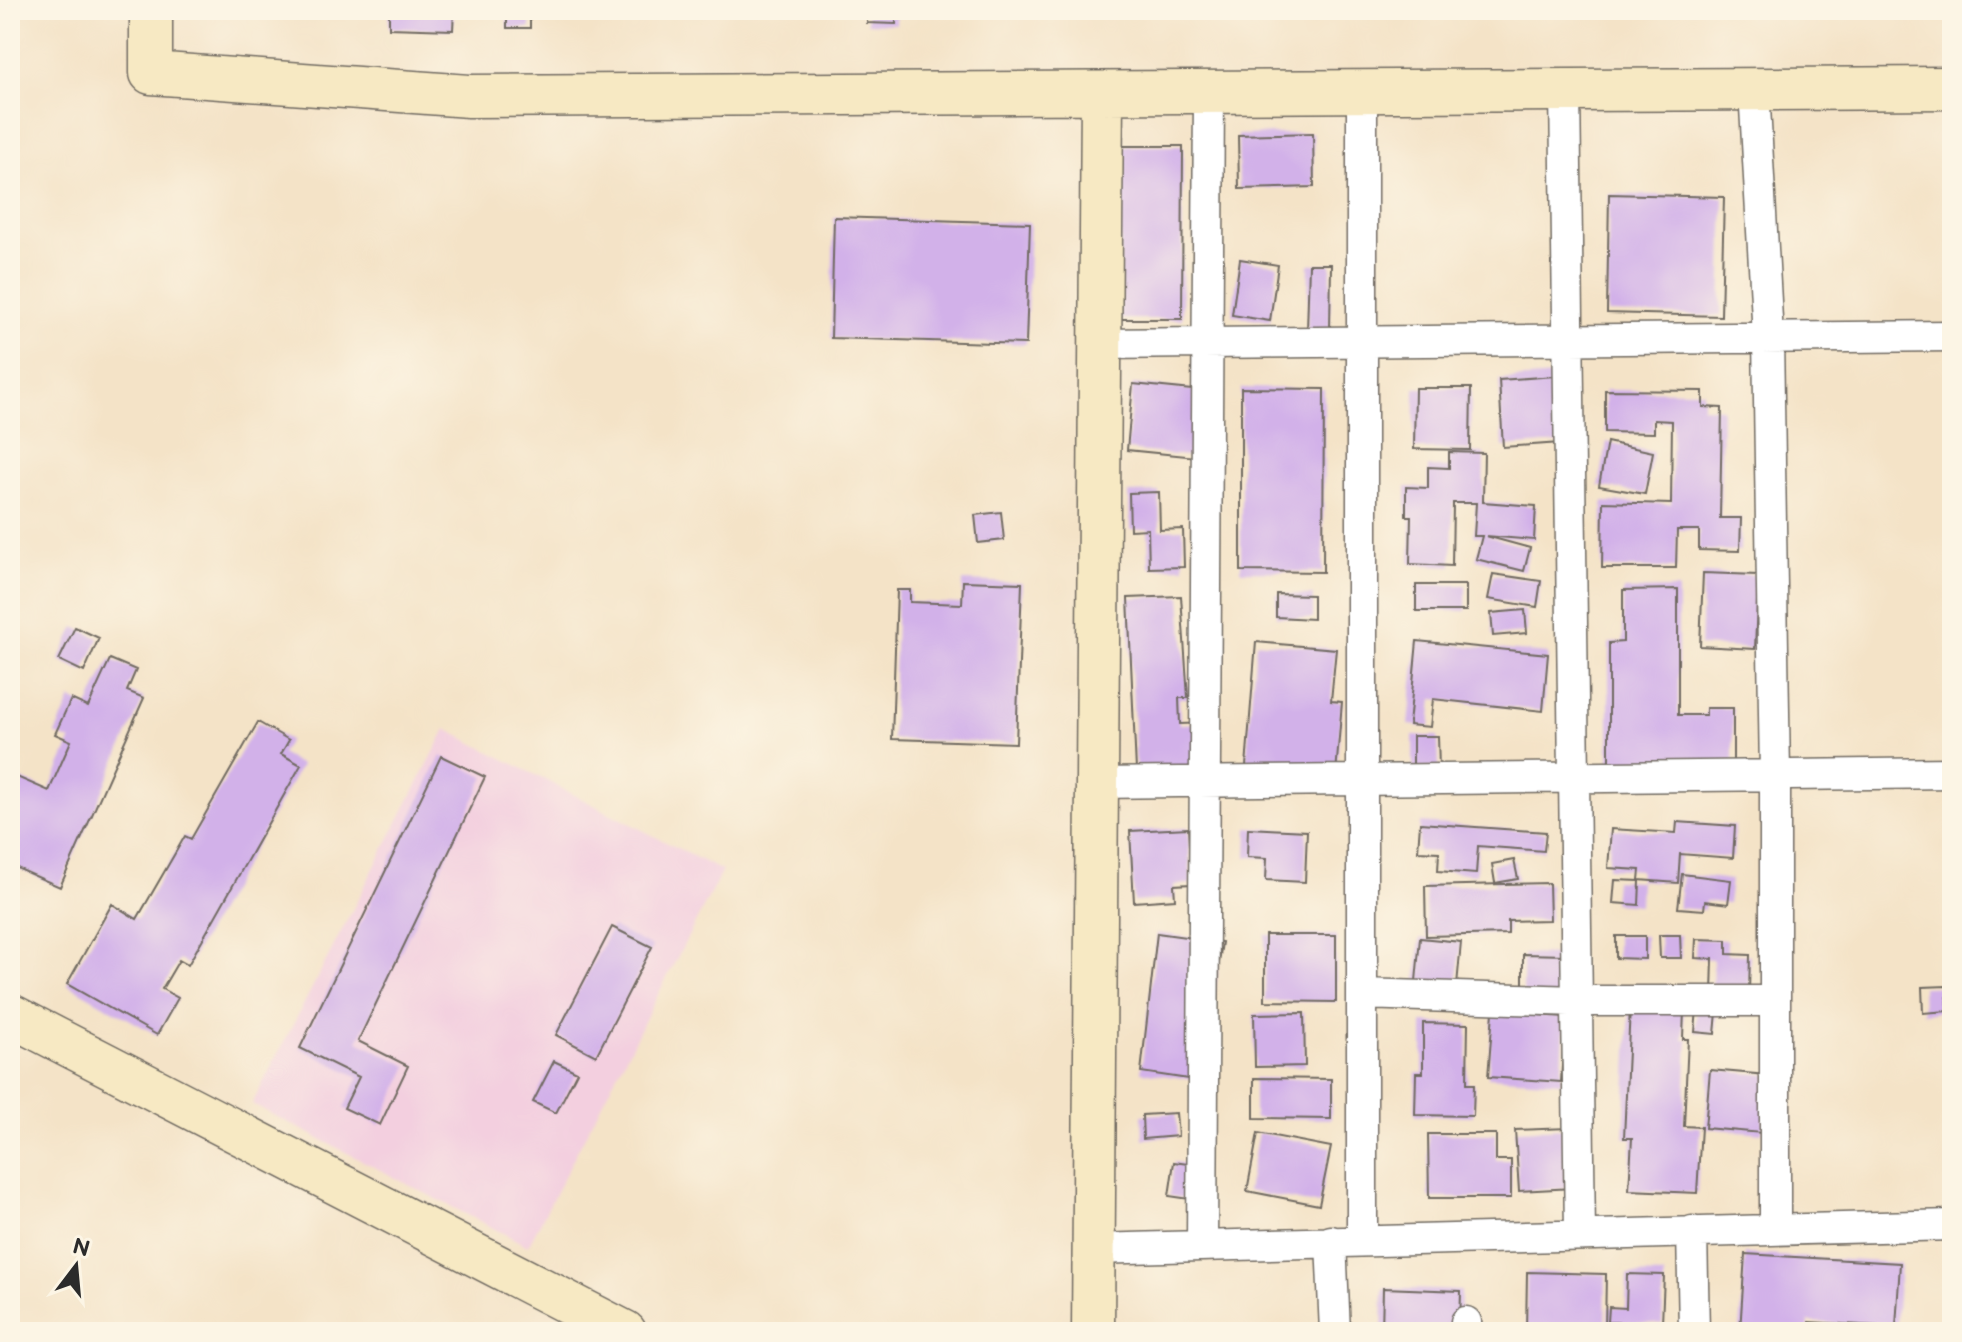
<svg xmlns="http://www.w3.org/2000/svg" width="1962" height="1342" font-family="'Balsamiq Sans',sans-serif">
<rect width="100%" height="100%" fill="#fcf5e5"/>
<filter id="ink" filterUnits="userSpaceOnUse"><feTurbulence type="fractalNoise" baseFrequency=".0125" numOctaves="2"/><feDisplacementMap in="SourceGraphic" scale="16" xChannelSelector="R" yChannelSelector="G"/><feConvolveMatrix kernelMatrix="1 2 1 2 8 2 1 2 1" color-interpolation-filters="sRGB"/></filter>
<filter id="wash" filterUnits="userSpaceOnUse"><feTurbulence type="fractalNoise" baseFrequency=".006" numOctaves="4" result="noise"/><feDisplacementMap in="SourceGraphic" scale="32" xChannelSelector="R" yChannelSelector="G"/><feGaussianBlur stdDeviation="1.8" result="paint"/><feColorMatrix in="noise" values="0 0 0 0 0 0 0 0 0 0 0 0 0 0 0 0 0 1.4 0 .05"/><feComposite in="paint" operator="in"/></filter>
<g filter="url(#wash)">
<rect width="100%" height="100%" fill="#f4e3c7"/>
<!-- built -->
<path fill="#f3cfdf" d="M446 729 722 871 528 1246 252 1104Z"/>
<g id="blocks">
<!-- building -->
<path fill="#d2b1e9" d="M389 10H454L453 30 389 28Z
M507 10H530V28H507Z
M867 10H896V24L867 23Z
M1313 133 1314 187 1239 189 1238 135Z
M1121 146H1183L1182 319H1120Z
M1609 194 1724 197 1721 316 1607 313Z
M834 217 1030 223 1026 344 831 338Z
M1240 259 1278 265 1270 321 1232 315Z
M1309 264H1331L1330 331H1307Z
M1556 376 1560 443 1503 447 1499 380Z
M1133 384 1202 391 1196 457 1127 450Z
M1241 388 1324 389 1323 572 1241 571Z
M1415 388H1471L1470 450 1414 449Z
M1605 390 1703 391V407L1722 408 1720 518H1741L1740 551 1699 550V530H1677L1676 568H1602L1603 502 1671 504 1672 421 1654 420V433L1605 432Z
M1607 442 1653 452 1645 494 1599 486Z
M1449 452 1484 453 1483 502 1536 506 1534 540 1486 536 1530 548 1524 571 1476 559 1482 536H1474L1476 503H1453L1452 566 1410 564 1411 516H1406V487L1428 488V467L1449 468Z
M1159 492 1160 530 1183 529 1184 567 1149 568 1148 529 1130 530 1129 493Z
M1001 512 1004 540 978 543 975 515Z
M1703 573 1758 575 1755 649 1700 646Z
M1493 574 1541 581 1537 607 1488 599Z
M963 581 1022 583 1016 743 892 739 897 590H910V602L962 604Z
M1416 585H1466V611H1416Z
M1678 589V715H1706V708H1733V765L1609 764V643L1623 642V590Z
M1276 594 1313 595V619L1276 617Z
M1181 596 1188 698H1179L1180 724 1207 723 1208 768 1136 770 1128 598Z
M1525 610 1527 633 1493 636 1491 613Z
M75 627 99 638 84 672 59 660Z
M1417 641 1548 654 1543 711 1433 699 1430 727 1409 725Z
M1256 642 1336 649 1331 701 1342 702 1336 773 1246 766Z
M110 659 136 670 127 691 144 698 60 887 10 865V774L49 791 71 741 55 734 71 699 88 707Z
M258 722 289 740 281 754 301 765 188 965 179 960 162 989 178 998 157 1035 67 984 112 904 137 919 185 836 191 839Z
M1413 736H1438L1439 768 1413 769Z
M441 756 485 777 358 1041 408 1066 380 1125 344 1108 359 1077 300 1048Z
M1677 822 1735 826 1733 858 1680 854 1678 883 1639 880 1640 870 1608 868 1611 829 1676 833Z
M1420 823 1546 832 1544 851 1478 846 1476 874 1438 871 1439 852 1418 851Z
M1188 828 1191 884 1174 885 1175 899 1134 902 1130 831Z
M1248 828 1307 831 1305 882 1266 880 1267 858 1247 857Z
M1514 860 1518 879 1495 883 1492 864Z
M1682 874 1731 880 1728 904 1705 901 1704 910 1678 908Z
M1615 880 1640 881 1639 905 1613 903Z
M1549 883 1550 920 1508 921V934L1426 936 1425 886Z
M612 927 652 947 596 1056 556 1035Z
M1157 933 1222 942 1202 1081 1141 1072Z
M1265 935H1336V1002L1265 1001Z
M1659 935H1680L1681 958H1660Z
M1616 936H1645V959L1616 958Z
M1420 938 1461 942 1456 996 1415 992Z
M1696 939 1727 940V954L1750 955 1749 993H1712L1713 959 1695 958Z
M1523 954 1566 955V1000H1523Z
M1947 986 1948 1011 1923 1013 1922 987Z
M1630 1007 1684 1009 1683 1039H1688L1684 1126 1701 1127 1697 1193 1629 1190 1632 1138H1624Z
M1697 1009 1717 1012 1715 1034 1695 1032Z
M1493 1012 1565 1017 1561 1082 1488 1077Z
M1304 1013 1305 1066 1255 1067 1254 1014Z
M1423 1023 1468 1024 1467 1084H1474L1473 1116 1415 1115 1416 1073H1423Z
M554 1061 577 1072 556 1113 533 1102Z
M1710 1070 1767 1075 1762 1133 1705 1128Z
M1254 1078 1331 1079V1119L1254 1118Z
M1176 1113 1178 1136 1143 1139 1142 1115Z
M1569 1128 1573 1188 1519 1191 1515 1130Z
M1258 1133 1331 1147 1319 1205 1247 1191Z
M1428 1134H1496V1160H1511V1198H1429Z
M1174 1162 1202 1166 1197 1200 1169 1196Z
M1745 1254 1900 1263 1896 1327 1809 1322 1808 1332H1740Z
M1527 1272 1606 1274 1605 1332H1526Z
M1627 1274 1664 1275 1662 1324 1608 1322 1609 1307 1626 1308Z
M1383 1288 1461 1291 1460 1327H1447L1446 1332H1382Z"/>
</g>
</g>
<g filter="url(#ink)">
<use href="#blocks" fill-opacity="0" stroke="#716b62" stroke-width="2"/>
<g fill="none" stroke-linecap="round" stroke-linejoin="round">
<!-- street casing -->
<g stroke="#716b62" stroke-width="33">
<path id="street" d="M1754 89 1768 337 1775 775V1228
M1565 90 1580 1234
M1362 91V1241
M1100 344 1952 336
M1097 783 1952 773
M1362 994 1577 1001H1774
M1692 1231 1694 1332
M1331 1241 1335 1332
M1202 1245 1209 92
M1094 1249 1952 1225
M1466 1322 1467 1332"/>
</g>
<!-- secondary casing -->
<g stroke="#716b62" stroke-width="45">
<path id="secondary" d="M151 10V73L469 96 1952 88
M10 1015 625 1332
M1093 1332 1102 93"/>
</g>
<!-- street -->
<use href="#street" stroke="#fff" stroke-width="30"/>
<!-- secondary -->
<use href="#secondary" stroke="#f7e9c3" stroke-width="42"/>
</g>
</g>
<!-- margin -->
<rect width="1962" height="1342" fill="none" stroke="#fcf5e5" stroke-width="40"/>
<!-- north arrow -->
<g transform="translate(76 1266) rotate(16)" stroke="#fcf5e5" stroke-width="6" paint-order="stroke">
<path d="M0-6L14 30L0 20L-14 30Z" fill="#2b2b2b"/>
<text y="-12" font-size="22" font-weight="bold" text-anchor="middle" fill="#2b2b2b">N</text>
</g>
</svg>
